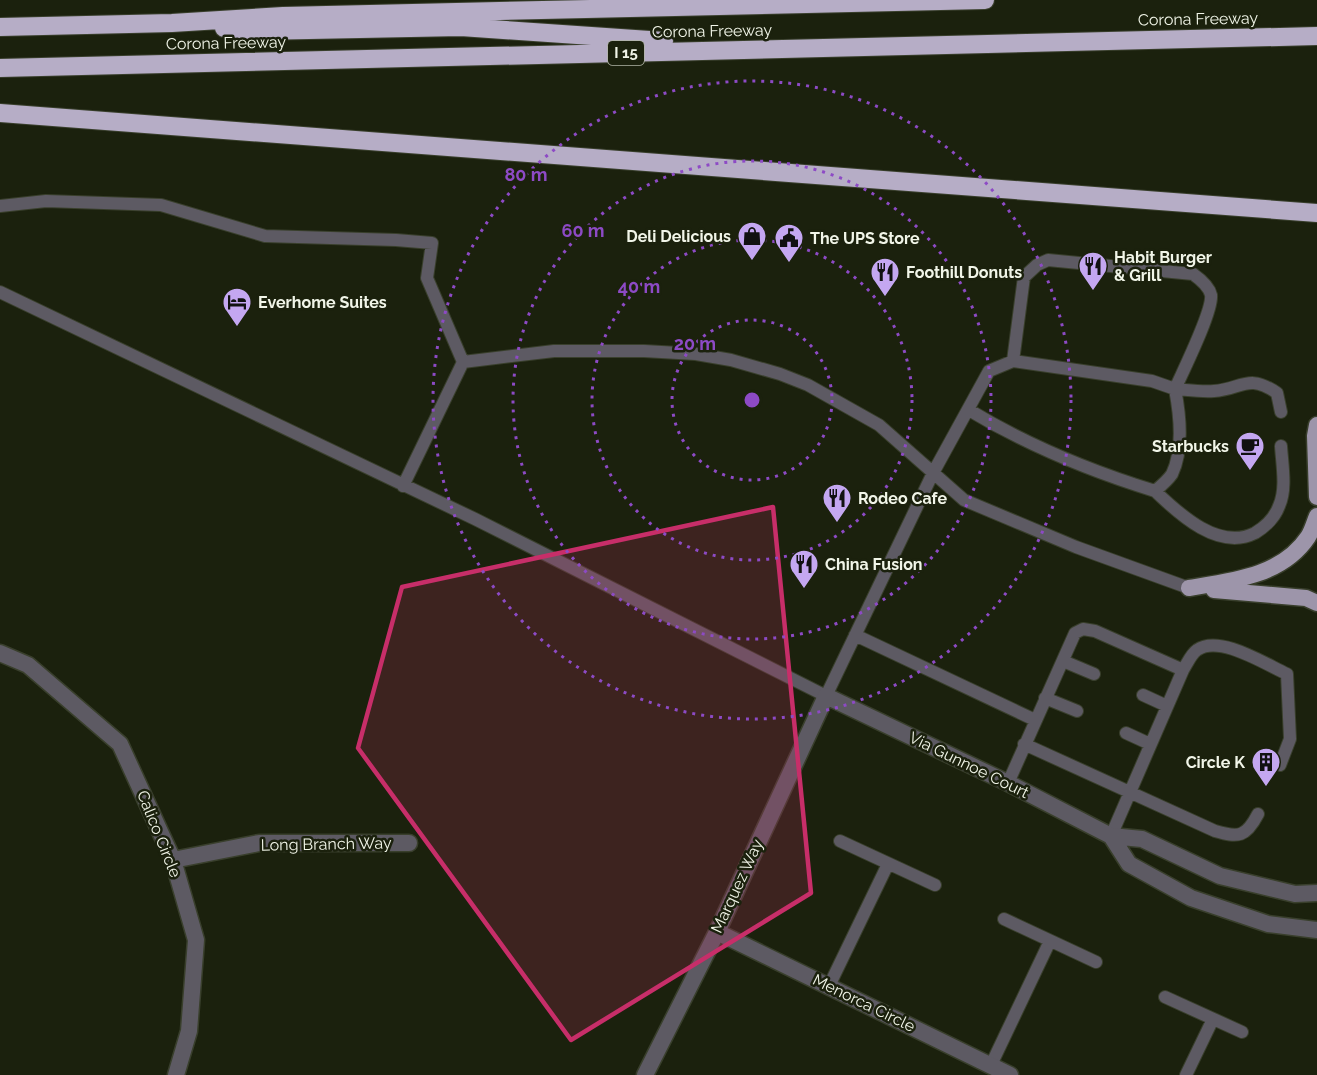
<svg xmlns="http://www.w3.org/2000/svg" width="1317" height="1075" font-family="Raleway,sans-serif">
<rect width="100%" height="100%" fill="#1b210d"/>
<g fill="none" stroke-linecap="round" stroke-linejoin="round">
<!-- service casing -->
<g stroke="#393f2c" stroke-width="14">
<path id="service" d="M0 206 46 201 161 205 265 236 396 240 432 243 427 278 463 362 554 351H644L696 354 731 360 780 374 808 385 879 425 964 500 1076 547 1189 588
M0 292 475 519 826 696 933 473 989 371 1013 361 1152 381 1175 389C1180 415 1184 449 1172 474 1168 480 1161 486 1155 491 1090 471 1027 445 969 410
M1013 361 1024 277 1037 265 1048 260 1193 274C1200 279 1209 286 1211 295 1213 311 1183 371 1175 389 1188 390 1201 392 1214 391 1242 389 1248 373 1277 393L1281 412
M403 486 463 362
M1155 491C1180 515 1219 551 1255 533 1265 527 1275 517 1279 506 1287 489 1282 464 1281 446
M855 635 1035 720
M1063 661 1094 674
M1143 695 1167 706
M1045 698 1077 711
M1126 733 1150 744
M1024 744 1215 831C1239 838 1246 837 1258 814
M1008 783 1075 633 1083 629 1095 631 1183 670
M1111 836 1183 670C1187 664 1191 654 1197 650 1219 634 1265 664 1287 674L1290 739 1280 765
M840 841 935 885
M1004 919 1096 962
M829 986 888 864
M1165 997 1242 1032
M991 1065 1050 941
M1186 1075 1213 1019"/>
</g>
<!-- minor casing -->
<g stroke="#393f2c" stroke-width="19">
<path id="minor" d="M0 653 28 665 120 744 173 860 196 940 189 1031 176 1075
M1111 836 1129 864 1191 898 1268 924 1317 930
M173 860 259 843H409
M717 932 1010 1075
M645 1075 717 932 826 696 1008 783 1111 836 1142 839 1220 876 1295 894 1317 893"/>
</g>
<!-- primary casing -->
<g stroke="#393f2c" stroke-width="19">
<path id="primary" d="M1317 425 1315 436 1317 497
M1189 588C1232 581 1282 576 1308 537 1312 531 1314 523 1317 516
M1214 590 1306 598 1317 603"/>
</g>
<!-- motorway casing -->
<g stroke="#393f2c" stroke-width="20">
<path id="motorway" d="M0 27 172 23 283 16 985 0
M224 28 258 31 461 27 664 41
M0 68 1317 36
M0 113 1317 213"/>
</g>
<!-- service -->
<use href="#service" stroke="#5d5a63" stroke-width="12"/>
<!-- minor -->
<use href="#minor" stroke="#5d5a63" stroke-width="16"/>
<!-- primary -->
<use href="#primary" stroke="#9d95aa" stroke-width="16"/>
<!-- motorway -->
<use href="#motorway" stroke="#b6adc6" stroke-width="18"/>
</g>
<!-- marked area -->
<path fill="#c72e69" fill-opacity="0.2" stroke="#c72e69" stroke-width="4.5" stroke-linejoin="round" d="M773 507 811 893 571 1040 358 748 402 587Z"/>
<!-- distance rings -->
<g fill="none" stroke="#8d4ac5" stroke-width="3" stroke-dasharray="3 6">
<circle cx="752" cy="400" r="80"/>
<circle cx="752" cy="400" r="160"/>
<circle cx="752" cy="400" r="239"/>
<circle cx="752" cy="400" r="319"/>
</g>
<!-- icons -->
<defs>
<g id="shop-pin" transform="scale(1.5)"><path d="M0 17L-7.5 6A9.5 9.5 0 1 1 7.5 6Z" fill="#c4a7f1" stroke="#1b210d"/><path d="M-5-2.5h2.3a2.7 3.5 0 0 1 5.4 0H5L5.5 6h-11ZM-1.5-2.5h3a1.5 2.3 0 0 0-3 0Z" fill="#111"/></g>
<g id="civic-pin" transform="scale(1.5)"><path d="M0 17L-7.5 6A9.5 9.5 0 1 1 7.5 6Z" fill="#c4a7f1" stroke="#1b210d"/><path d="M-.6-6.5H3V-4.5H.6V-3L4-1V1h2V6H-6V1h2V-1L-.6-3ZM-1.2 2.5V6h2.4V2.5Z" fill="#111"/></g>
<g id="restaurant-pin" transform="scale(1.5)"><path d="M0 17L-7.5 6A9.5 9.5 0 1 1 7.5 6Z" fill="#c4a7f1" stroke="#1b210d"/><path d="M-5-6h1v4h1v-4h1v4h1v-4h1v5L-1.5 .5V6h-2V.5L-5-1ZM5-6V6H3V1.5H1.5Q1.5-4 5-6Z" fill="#111"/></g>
<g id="hotel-pin" transform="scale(1.5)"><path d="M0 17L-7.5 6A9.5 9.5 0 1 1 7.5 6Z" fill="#c4a7f1" stroke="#1b210d"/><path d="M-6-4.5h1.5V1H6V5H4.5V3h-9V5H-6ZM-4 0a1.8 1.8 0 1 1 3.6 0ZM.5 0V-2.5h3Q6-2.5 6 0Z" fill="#111"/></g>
<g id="cafe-pin" transform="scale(1.5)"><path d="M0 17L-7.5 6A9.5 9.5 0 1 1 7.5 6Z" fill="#c4a7f1" stroke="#1b210d"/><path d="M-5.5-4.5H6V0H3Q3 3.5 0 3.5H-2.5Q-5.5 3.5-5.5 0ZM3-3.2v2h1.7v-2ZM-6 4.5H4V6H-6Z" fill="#111"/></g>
<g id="building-pin" transform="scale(1.5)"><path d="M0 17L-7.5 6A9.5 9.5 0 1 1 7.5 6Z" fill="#c4a7f1" stroke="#1b210d"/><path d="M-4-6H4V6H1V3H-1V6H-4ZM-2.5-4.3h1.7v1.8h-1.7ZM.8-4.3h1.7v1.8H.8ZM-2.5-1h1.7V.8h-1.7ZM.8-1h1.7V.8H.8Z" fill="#111"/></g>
</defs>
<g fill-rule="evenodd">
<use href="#shop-pin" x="752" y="236"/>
<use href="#civic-pin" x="789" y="238"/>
<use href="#restaurant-pin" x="1093" y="266"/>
<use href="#restaurant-pin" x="885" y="272"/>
<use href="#hotel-pin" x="237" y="302"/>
<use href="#cafe-pin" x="1250" y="446"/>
<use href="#restaurant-pin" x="837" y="498"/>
<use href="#restaurant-pin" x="804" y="564"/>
<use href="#building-pin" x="1266" y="762"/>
</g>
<g text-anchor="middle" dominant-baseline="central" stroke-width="5" stroke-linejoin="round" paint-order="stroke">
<!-- shield labels -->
<rect fill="#1b210d" stroke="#b1b5a6" stroke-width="1.5" x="608" y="41" width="36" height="24" rx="4.5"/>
<g font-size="15" font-weight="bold" fill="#f1f5e8">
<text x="626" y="53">I 15</text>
</g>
<!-- street labels -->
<g font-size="16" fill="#f1f5e8" stroke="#1b210d">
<text transform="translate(1198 19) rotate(-1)">Corona Freeway</text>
<text transform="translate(712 31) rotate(-1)">Corona Freeway</text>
<text transform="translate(226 43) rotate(-1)">Corona Freeway</text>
<text transform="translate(969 765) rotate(26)">Via Gunnoe Court</text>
<text transform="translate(159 834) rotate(68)">Calico Circle</text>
<text transform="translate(326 844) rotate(-1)">Long Branch Way</text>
<text transform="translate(737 886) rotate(-65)">Marquez Way</text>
<text transform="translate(864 1003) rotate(26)">Menorca Circle</text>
</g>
<!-- poi labels -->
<g font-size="16" font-weight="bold" fill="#f1f5e8" stroke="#1b210d" text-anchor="start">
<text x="731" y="236" text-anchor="end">Deli Delicious</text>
<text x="810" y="238">The UPS Store</text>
<text x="1114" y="257">Habit Burger<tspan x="1114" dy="18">&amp; Grill</tspan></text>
<text x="906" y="272">Foothill Donuts</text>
<text x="258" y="302">Everhome Suites</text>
<text x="1229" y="446" text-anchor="end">Starbucks</text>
<text x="858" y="498">Rodeo Cafe</text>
<text x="825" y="564">China Fusion</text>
<text x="1245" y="762" text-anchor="end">Circle K</text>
</g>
</g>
<circle cx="752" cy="400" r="9" fill="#8d4ac5" stroke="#1b210d" stroke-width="3"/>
<g font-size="18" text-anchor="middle" font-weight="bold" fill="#8d4ac5" stroke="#1b210d" stroke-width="5" stroke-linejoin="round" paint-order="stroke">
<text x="526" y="181">80 m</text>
<text x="583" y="237">60 m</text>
<text x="639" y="293">40 m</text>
<text x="695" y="350">20 m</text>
</g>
</svg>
